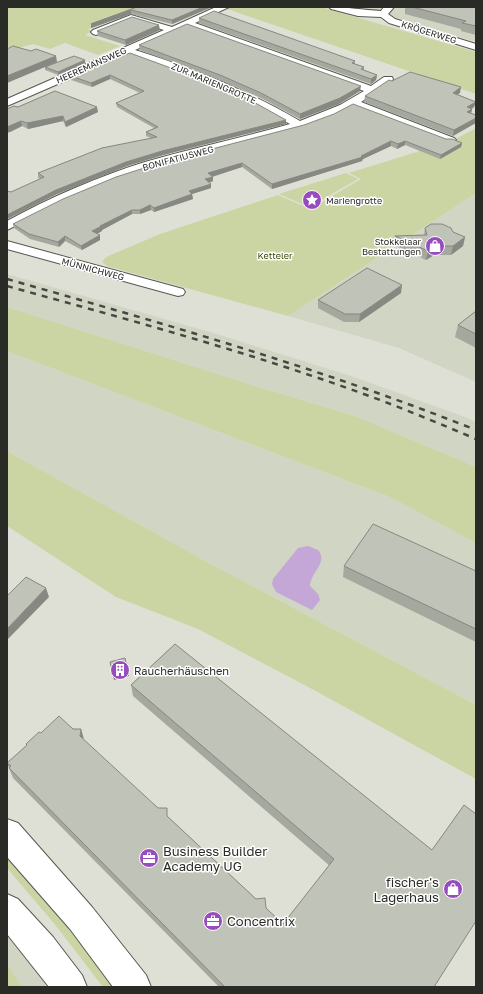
<svg xmlns="http://www.w3.org/2000/svg" width="483" height="994" font-family="'Golos Text',sans-serif">
<rect width="100%" height="100%" fill="#dee0d5"/>
<!-- built -->
<path fill="#d1d5c3" d="M342 7H476V42L402 19Z
M476 193V382L399 348 288 316Z
M7 274 210 332 351 376 465 417 476 422V467L355 416 252 385 7 307Z
M7 351 390 497 476 543V705L209 563 7 451Z
M7 924 37 964 46 987H7Z"/>
<!-- green -->
<path fill="#cad5a3" d="M7 7H144L88 29 92 31 85 35 120 46 98 55 65 43 50 49 33 44 15 49 7 46Z
M232 7H321L476 52V94L227 9Z
M476 128V193L288 316 107 266 102 262 106 257 160 234 278 195 310 209 361 179 349 173 452 141Z
M346 173 358 179 309 207 279 194Z
M7 307 252 385 355 416 476 467V543L390 497 7 351Z
M7 451 209 563 476 705V779L312 689 198 629 116 597 7 526Z
M7 857 59 916 114 987H103L57 927 7 868Z
M7 964 22 987H7Z"/>
<!-- water -->
<path fill="#c4a7d6" d="M308 546 318 550C329 562 310 573 310 586L318 594 320 600 312 610 276 592 272 584 273 579 298 548Z"/>
<g fill="none" stroke-linecap="round" stroke-linejoin="round">
<!-- street casing -->
<g stroke="#56594f" stroke-width="2">
<path id="street" d="M216 7H229L195 23 371 86 384 77H392L393 79 392 81 361 102 454 138 456 140 454 142H446L353 107 333 117 303 128 166 164 116 180 63 202 7 230V221C51 197 97 177 145 162 193 148 242 138 290 124 238 94 183 72 127 54L7 106V99L164 30 132 21 96 35 93 34 91 32 93 30 131 15 172 27ZM187 27 364 91 340 105 300 121C248 91 193 68 135 50Z
M329 7C347 7 363 10 381 11L384 7H394L388 14 395 19 476 44V50L389 23 381 17 358 16 331 9Z
M7 241 183 289 185 292 183 295 178 296 7 249Z"/>
</g>
<!-- secondary casing -->
<g stroke="#56594f" stroke-width="2">
<path id="secondary" d="M7 819 18 823 92 907 146 975 151 987H113L70 929 7 857Z
M7 894 18 899 53 937 82 975 87 987H49L7 934Z"/>
</g>
<!-- street -->
<use href="#street" fill="#fff" fill-rule="evenodd"/>
<!-- secondary -->
<use href="#secondary" fill="#fff" fill-rule="evenodd"/>
<!-- rail -->
<path stroke="#474843" stroke-width="2.5" stroke-dasharray="6 6" stroke-linecap="butt" d="M7 279C165 324 323 369 476 430
M7 286C126 319 245 351 361 393 400 407 438 423 476 439"/>
</g>
<!-- wall -->
<path fill="#a5a89e" d="M137 7H212L172 24 131 14 91 28V24Z
M405 7H476V35L461 31V29L405 14Z
M199 18 355 61V64L364 67V70L377 75 376 80 371 84 199 23Z
M160 30 126 45 98 36 97 31Z
M139 45 360 91 339 104 300 119 261 98 220 80 140 50Z
M130 53 286 120V124L163 155 127 166 57 194 7 219V191L11 192 41 179 38 178V173L151 138 146 136V132L154 128 117 107 116 103 140 93 110 79 92 87 71 80V76Z
M85 60V63L58 75 45 70V67Z
M392 81 460 93 457 94 476 102 474 107 472 109 471 113 453 136 364 102 365 96Z
M18 107 98 112 66 127 63 121 28 129 22 126 10 132Z
M304 125 446 139 462 143 461 147 440 159 405 145 397 149 391 146 363 159 362 161 272 189 242 167 213 176V181L209 183 211 184V188L192 194 193 199 154 212 151 210 140 214H132L102 230V231L97 234 100 235V240L82 250 65 241 59 247 30 239 14 228 13 224Z
M425 228 453 232 465 237 463 246 451 255H434L426 260 394 245 395 236 424 235Z
M401 293 359 322H344L318 308V300Z
M476 311V348L455 337 458 325Z
M344 566 476 571V642L343 577Z
M175 644 434 987H219L13 778 7 763 26 746V744L41 733 168 817 283 924 330 866 133 696 131 685Z"/>
<!-- shaded-wall -->
<path fill="#868881" d="M203 7H212L172 24V20Z
M131 10V14L91 28V24Z
M159 25 160 30 126 45 125 40Z
M56 56 57 62 7 83V76Z
M85 60V63L58 75V72Z
M110 75V79L92 87 91 83Z
M377 75 376 80 371 84V79Z
M361 86 360 91 339 104 300 119V114Z
M461 87 460 93 452 98 453 93Z
M476 102 474 107 465 112 467 107Z
M97 107 98 112 66 127 65 122Z
M472 109 471 114 467 112Z
M63 116V121L28 129 27 123Z
M476 118V123L453 136 454 130Z
M286 120V124L163 155 127 166 57 194 7 219V215L56 190 126 162 162 151Z
M21 121 22 126 10 132 7 133V127Z
M391 141V146L363 159 362 161 272 189V184L361 156Z
M405 141V145L397 149 398 144Z
M462 143 461 147 440 159 441 155Z
M242 163V167L209 178 208 173Z
M213 177V181L205 184V179Z
M211 184V188L192 194 193 199 154 212V208L189 191Z
M150 205 151 210 140 214V210Z
M132 210V214L102 230V231L93 236 92 231 100 226Z
M100 235V240L82 250 81 246Z
M65 236V241L59 247 58 242Z
M465 237 463 246 451 255 453 246Z
M435 246 434 255 426 260 428 251Z
M402 285 401 293 359 322 360 314Z
M46 588 49 597 7 640V629Z
M128 673 129 676 114 680 113 676Z
M81 729 84 739 80 736Z"/>
<!-- building -->
<path fill="#c0c3b8" stroke="#868881" d="M137 7H203L172 20 131 10 91 24Z
M412 7H476V26L462 23 466 21Z
M214 11 355 61 352 63 364 67 361 69 377 75 371 79 199 18Z
M132 17 159 25 125 40 97 31Z
M187 24 361 86 340 98 300 114 261 93 220 75 139 45Z
M13 46 31 51 36 49 56 56 7 76V49Z
M130 53 209 82 250 100 286 120 162 151 126 162 56 190 7 215V191L11 192 44 177 38 173 102 148 157 137 146 132 158 127 116 103 144 91 110 75 91 83 71 76Z
M74 56 85 60 58 72 45 67Z
M410 72 461 87 453 93 476 102 467 107 472 109 467 112 476 115V118L454 130 365 96 389 80 392 81Z
M55 91 97 107 65 122 63 116 27 123 21 121 7 127V109L14 106 18 107Z
M353 104 446 139H452L462 143 441 155 405 141 398 144 391 141 361 156 363 157 272 184 242 163 208 173 213 177 205 179 211 184 189 191 192 194 154 208 150 205 140 210H132L100 226H102L92 231 100 235 81 246 65 236 58 242 29 234 13 224 63 199 116 177 166 161 304 125 334 114Z
M431 224H442L451 228 453 232 465 237 453 246H435L428 251 395 236 427 235 425 228Z
M367 268 402 285 360 314H345L318 300Z
M476 311V334L458 325Z
M373 524 476 571V629L344 566Z
M26 577 46 588 7 629V596Z
M175 644 432 850 464 805 476 814V921L434 987H225L9 768 11 766 7 763 27 745 26 744 39 732 41 733 59 716 73 729H81L80 736 158 808H167V816L256 899 265 898 266 908 283 924 334 859 131 685Z
M125 658 128 673 113 676 110 662Z"/>
<!-- icons -->
<defs>
<g id="sight-disc" transform="scale(1)"><circle r="9.5" fill="#974cbe" stroke="#fff"/><path d="M0-6L1.8-2.2L6-1.7L2.9 1.2L3.7 5.4L0 3.3L-3.7 5.4L-2.9 1.2L-6-1.7L-1.8-2.2Z" fill="#fff"/></g>
<g id="shop-disc" transform="scale(1)"><circle r="9.5" fill="#974cbe" stroke="#fff"/><path d="M-5-2.5h2.3a2.7 3.5 0 0 1 5.4 0H5L5.5 6h-11ZM-1.5-2.5h3a1.5 2.3 0 0 0-3 0Z" fill="#fff"/></g>
<g id="building-disc" transform="scale(1)"><circle r="9.5" fill="#974cbe" stroke="#fff"/><path d="M-4-6H4V6H1V3H-1V6H-4ZM-2.5-4.3h1.7v1.8h-1.7ZM.8-4.3h1.7v1.8H.8ZM-2.5-1h1.7V.8h-1.7ZM.8-1h1.7V.8H.8Z" fill="#fff"/></g>
<g id="office-disc" transform="scale(1)"><circle r="9.5" fill="#974cbe" stroke="#fff"/><path d="M-6-3h4V-5.5h4V-3h4V5H-6ZM-1-4.5V-3h2v-1.5ZM-6 0V1H6V0Z" fill="#fff"/></g>
</defs>
<g fill-rule="evenodd">
<use href="#sight-disc" x="312" y="200"/>
<use href="#shop-disc" x="435" y="246"/>
<use href="#building-disc" x="120" y="670"/>
<use href="#office-disc" x="149" y="858"/>
<use href="#shop-disc" x="453" y="889"/>
<use href="#office-disc" x="213" y="921"/>
</g>
<g text-anchor="middle" dominant-baseline="central" stroke-width="3" stroke-linejoin="round" paint-order="stroke">
<!-- far-street labels -->
<g font-size="9" fill="#2a2b27" stroke="#fff">
<text transform="translate(429 32) rotate(17)">KRÖGERWEG</text>
<text transform="translate(91 65) rotate(-24)">HEEREMANSWEG</text>
<text transform="translate(214 83) rotate(23)">ZUR MARIENGROTTE</text>
<text transform="translate(178 158) rotate(-15)">BONIFATIUSWEG</text>
<text transform="translate(93 269) rotate(15)">MÜNNICHWEG</text>
</g>
<!-- far-poi labels -->
<g font-size="9" fill="#2a2b27" stroke="#fff" text-anchor="start">
<text x="326" y="200">Mariengrotte</text>
<text x="421" y="241" text-anchor="end">Stokkelaar<tspan x="421" dy="10">Bestattungen</tspan></text>
</g>
<!-- far-park labels -->
<g font-size="9" fill="#394201" stroke="#fff">
<text x="275" y="255">Ketteler</text>
</g>
<!-- poi labels -->
<g font-size="11" fill="#2a2b27" stroke="#fff" text-anchor="start">
<text x="134" y="670">Raucherhäuschen</text>
</g>
<!-- near-poi labels -->
<g font-size="13" fill="#2a2b27" stroke="#fff" text-anchor="start">
<text x="163" y="851">Business Builder<tspan x="163" dy="15">Academy UG</tspan></text>
<text x="439" y="882" text-anchor="end">fischer's<tspan x="439" dy="15">Lagerhaus</tspan></text>
<text x="227" y="921">Concentrix</text>
</g>
</g>
<!-- border -->
<rect width="483" height="994" fill="none" stroke="#2a2b27" stroke-width="16"/>
</svg>
